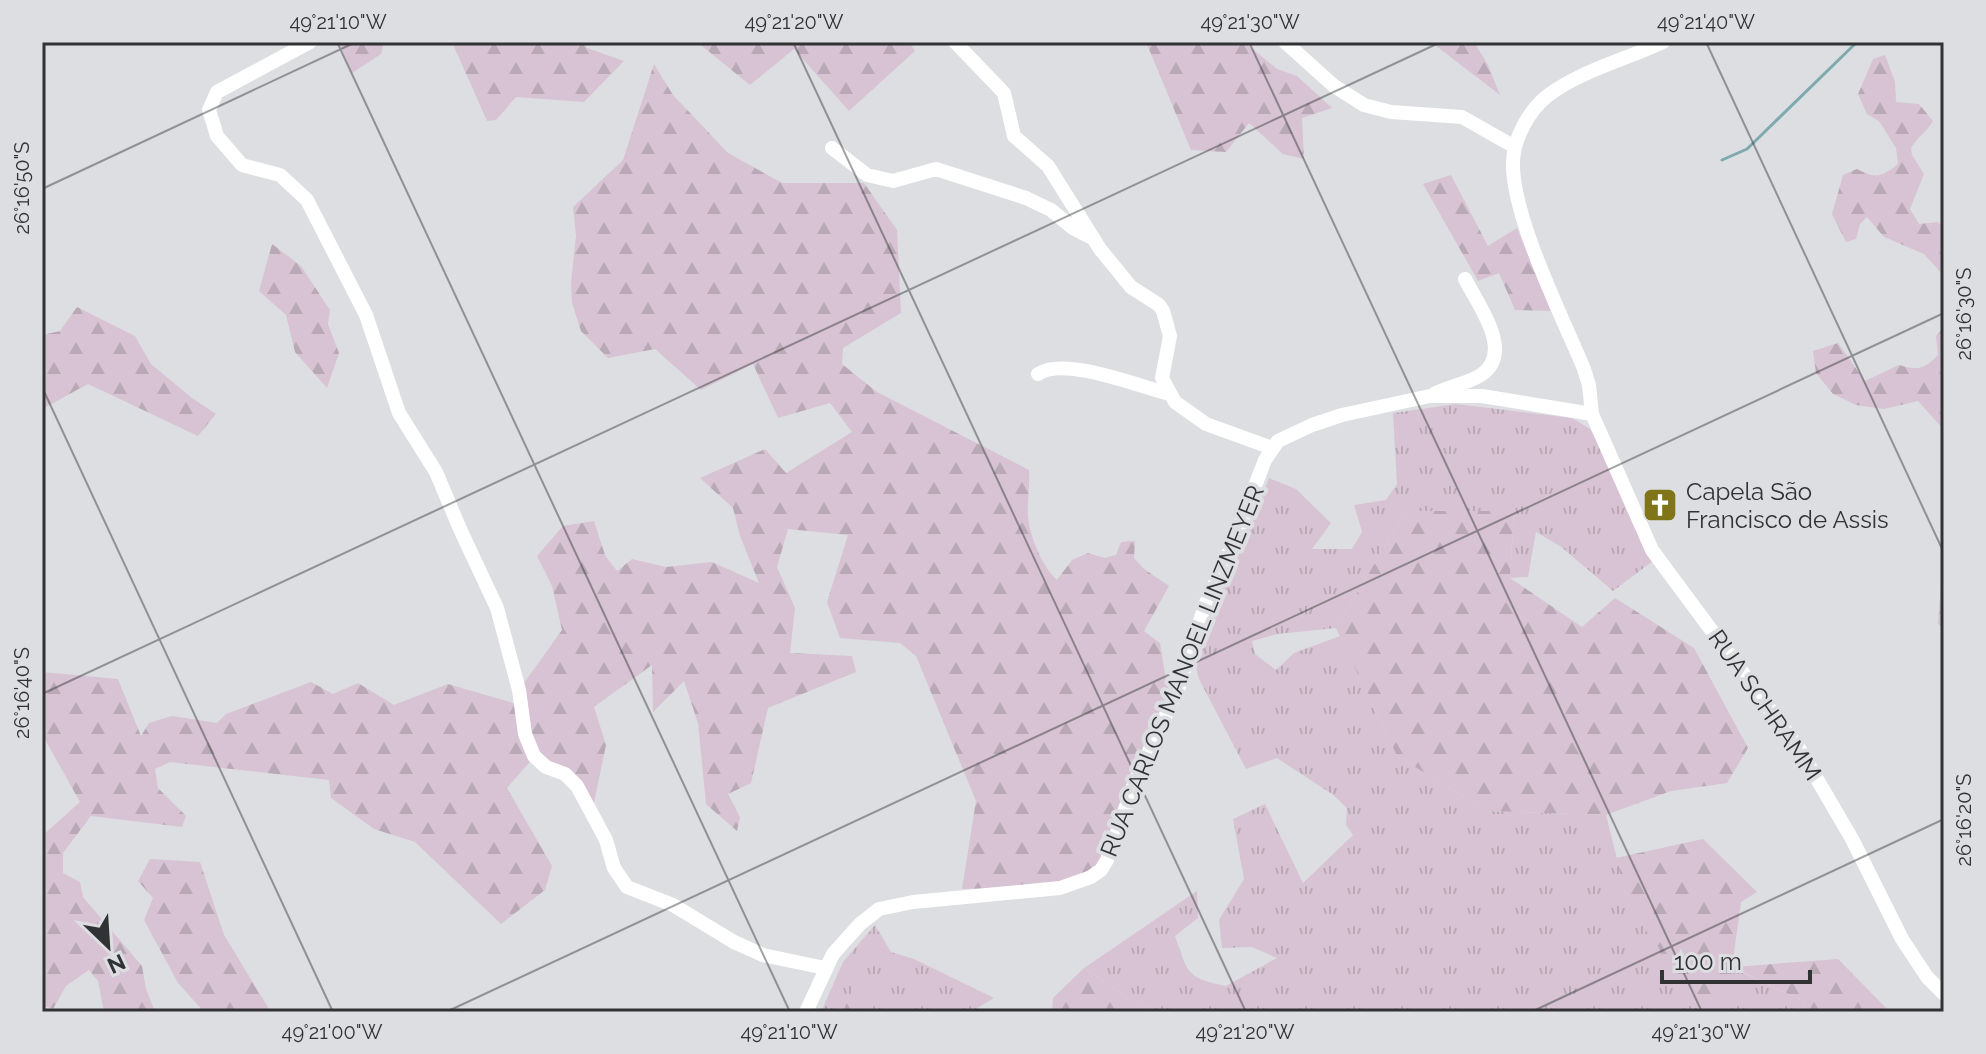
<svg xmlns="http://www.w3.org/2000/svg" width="1986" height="1054" font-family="Raleway,sans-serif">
<defs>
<pattern id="grass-tufts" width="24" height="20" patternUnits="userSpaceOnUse" patternTransform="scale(2)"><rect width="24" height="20" fill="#d7c3d3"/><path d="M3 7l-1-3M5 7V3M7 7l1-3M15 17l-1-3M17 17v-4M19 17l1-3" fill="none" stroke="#b9a8b6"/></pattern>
<pattern id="forest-firs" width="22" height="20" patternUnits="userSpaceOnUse" patternTransform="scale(2)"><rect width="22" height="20" fill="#d7c3d3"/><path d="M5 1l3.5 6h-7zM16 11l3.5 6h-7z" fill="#b9a8b6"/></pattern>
</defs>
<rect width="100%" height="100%" fill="#dddee2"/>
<!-- grass -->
<path fill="url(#grass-tufts)" d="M1456 404 1572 418 1590 429 1598 442 1653 561 1613 591 1560 546 1536 532 1528 577 1510 578 1514 511H1406L1336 628 1277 634 1252 641 1255 654 1276 670 1294 653 1340 636 1397 756 1487 811 1606 815 1629 907 1731 967 1803 1001 1808 1012H1161L1137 1004 1084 968 1197 891 1198 918 1175 936C1188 973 1186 978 1226 986L1277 958 1252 947 1222 948 1219 920 1244 879 1233 819 1265 804 1303 883 1353 835 1346 825 1347 808 1332 794 1277 758 1246 769 1199 679 1192 652 1255 515 1269 478 1296 489 1331 523 1312 549H1352L1362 532 1354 505 1386 500 1397 484 1393 413Z
M875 925 891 952 914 959 994 998 971 1012H870L855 984 843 1012H821L843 962Z"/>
<!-- forest -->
<path fill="url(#forest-firs)" d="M339 42H384L381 54 352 73Z
M452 42H583L587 48 624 61 584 102 516 97 496 120 487 121Z
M697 42H909L915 51 849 111 794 49 750 85Z
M1146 42H1244L1277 69 1297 76 1332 108 1302 118 1304 159 1283 154 1249 123 1226 152 1191 150Z
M1431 42H1474L1488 65 1500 95Z
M1885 55 1895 82 1896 102 1919 104 1933 121C1927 132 1917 137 1911 148L1912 155 1924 174 1910 209 1919 224 1938 222 1944 227V276L1924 254 1884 237 1867 217 1860 224 1856 239 1846 242 1832 214 1843 175 1857 169C1875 179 1882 177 1898 164L1896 148 1879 121 1867 114 1858 94 1873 59Z
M654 64 673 95 728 153 782 183H864L897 230 901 313 843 348 842 364 877 392 1029 470C1030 486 1027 501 1028 516 1029 535 1043 568 1057 580L1072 560 1088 553 1105 558 1116 555 1121 542 1135 541 1134 558 1144 569 1169 586 1144 631 1160 643 1166 680 1177 685 1104 859 1074 881 1029 887 962 889 976 801 916 656 900 643 840 638 827 602 848 535 788 529 777 567 795 608 790 653 852 656 856 672 768 708 751 783 728 794 740 817 737 831 706 804 698 723 684 681 653 712 652 665 594 707 606 745 592 812 577 786 534 757 507 788 552 866 545 890 501 924 415 842 374 829 331 798 329 780 170 762 155 769 158 788 186 816 182 827 91 816 63 853V873L80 882 83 897 142 966 146 989 155 1012H104L98 981 89 970 66 986 53 1009 42 1005V836L80 802 42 734V672L118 679 141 736 149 723 172 716 217 723 226 714 311 682 333 694 358 683 394 705 448 684 520 705 519 690 562 630 552 586 537 556 563 526 594 521 605 555 617 571 632 559 666 567 712 562 759 583 740 536 733 508 700 478 765 449 786 473 852 432 830 403 778 418 753 364 701 390 655 349 608 358 581 331 572 303 571 283 576 236 573 207 623 160Z
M1451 175 1488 246 1517 228 1551 311 1515 310 1499 273 1478 281 1423 184Z
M272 244 301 266 330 310 328 324 339 353 327 388 295 352 286 315 259 291Z
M77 307 135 336 151 364 192 398 216 414 198 436 88 384 42 409V335L60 331Z
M1944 326V430L1918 401 1884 409 1856 405 1833 394 1816 373 1813 351 1838 343 1865 381 1899 365C1917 371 1925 369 1938 355L1936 336Z
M1406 511H1514L1510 578 1582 627 1615 598 1694 648 1748 748 1727 783 1671 791 1606 815 1487 811 1397 756 1336 628Z
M1942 568H1944V629L1938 624Z
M1703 839 1757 892 1741 902 1732 967 1838 959 1890 1012H1808L1803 1001 1732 967 1729 993 1697 1000 1629 907 1616 858Z
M150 859 200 862 224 935 271 1012H204L178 983 144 920 153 898 138 881Z
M1084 968 1137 1004 1161 1012H1052L1053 998Z
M855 983 870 1012H843Z"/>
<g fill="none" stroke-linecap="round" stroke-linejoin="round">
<!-- stream -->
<path stroke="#7faaad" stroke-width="3" d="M1722 160 1747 149 1857 42"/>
<!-- minor -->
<path stroke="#fff" stroke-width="14" d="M310 42 217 92 209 110 217 136 242 165 280 175 307 200 366 315 399 413 436 472 460 529 497 608 519 690 525 734 534 756 546 767 565 774 577 786 606 840 614 868 627 887 673 905 734 942 763 955 825 968
M955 42 1004 93 1014 136 1048 166 1100 249 1131 287 1159 305 1163 311 1170 336 1162 378 1175 402 1206 424 1272 448
M1285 42 1334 86 1364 105 1391 112 1462 117 1515 147
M1663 42C1625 60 1579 71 1546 97 1529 111 1514 138 1513 161 1511 215 1562 316 1584 369L1589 385 1592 414 1652 550 1800 750 1852 839 1902 939 1927 977 1944 994
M832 148 867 175 893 181 936 169 1026 198 1051 210 1073 228 1094 239
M1038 374C1064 356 1138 386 1169 394
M1434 394C1449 386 1469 383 1481 375 1515 352 1478 305 1465 279
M806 1012 833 954 860 924 879 909 913 902 1060 888 1091 877 1101 870 1107 860 1135 781 1179 687 1205 605 1232 546 1265 460 1278 441 1312 425 1342 415 1430 396H1482L1592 414"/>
</g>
<!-- ticks -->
<path fill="none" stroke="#313233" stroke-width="2" stroke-opacity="0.45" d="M337 42 790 1012M793 42 1246 1012M1249 42 1702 1012M1706 42 1944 553M42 189 356 42M42 387 333 1012M42 694 1441 42M446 1012 1944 313M1531 1012 1944 819"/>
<!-- icons -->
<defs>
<g id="church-square" transform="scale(1.8)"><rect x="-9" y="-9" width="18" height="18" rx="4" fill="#807518" stroke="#dddee2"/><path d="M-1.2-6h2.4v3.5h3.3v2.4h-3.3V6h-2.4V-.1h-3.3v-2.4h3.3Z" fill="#fff"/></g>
</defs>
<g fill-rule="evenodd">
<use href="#church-square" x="1660" y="505"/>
</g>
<g text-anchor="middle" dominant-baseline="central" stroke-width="8" stroke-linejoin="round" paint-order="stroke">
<!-- poi labels -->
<g font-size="24" fill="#313233" stroke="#dddee2" text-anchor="start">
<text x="1686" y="491">Capela São<tspan x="1686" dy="28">Francisco de Assis</tspan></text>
</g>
<!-- street labels -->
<g font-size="24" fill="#313233" stroke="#dddee2">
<text transform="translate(1182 671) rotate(-68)">RUA CARLOS MANOEL LINZMEYER</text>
<text transform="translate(1765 705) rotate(55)">RUA SCHRAMM</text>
</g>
</g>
<!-- border -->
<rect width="1986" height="1054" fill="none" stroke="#dddee2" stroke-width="88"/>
<!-- north arrow -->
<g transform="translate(108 946) rotate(155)" stroke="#dddee2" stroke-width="6" paint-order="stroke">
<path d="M0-6L14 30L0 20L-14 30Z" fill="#313233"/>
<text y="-12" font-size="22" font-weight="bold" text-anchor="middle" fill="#313233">N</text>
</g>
<!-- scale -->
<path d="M1662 970v12h148v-12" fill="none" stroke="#313233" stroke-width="4"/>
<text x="1674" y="970" font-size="24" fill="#313233" stroke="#dddee2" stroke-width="6" paint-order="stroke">100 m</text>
<rect x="44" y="44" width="1898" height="966" fill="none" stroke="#313233" stroke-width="3"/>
<g font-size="20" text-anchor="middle" fill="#313233">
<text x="338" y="29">49°21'10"W</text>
<text x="794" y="29">49°21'20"W</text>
<text x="1250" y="29">49°21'30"W</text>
<text x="1706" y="29">49°21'40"W</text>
<text transform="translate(22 188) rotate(-90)" y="7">26°16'50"S</text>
<text transform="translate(1964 314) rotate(-90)" y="7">26°16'30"S</text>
<text transform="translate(22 693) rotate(-90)" y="7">26°16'40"S</text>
<text transform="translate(1964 820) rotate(-90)" y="7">26°16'20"S</text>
<text x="332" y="1039">49°21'00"W</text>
<text x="789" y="1039">49°21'10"W</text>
<text x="1245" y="1039">49°21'20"W</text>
<text x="1701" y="1039">49°21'30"W</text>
</g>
</svg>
